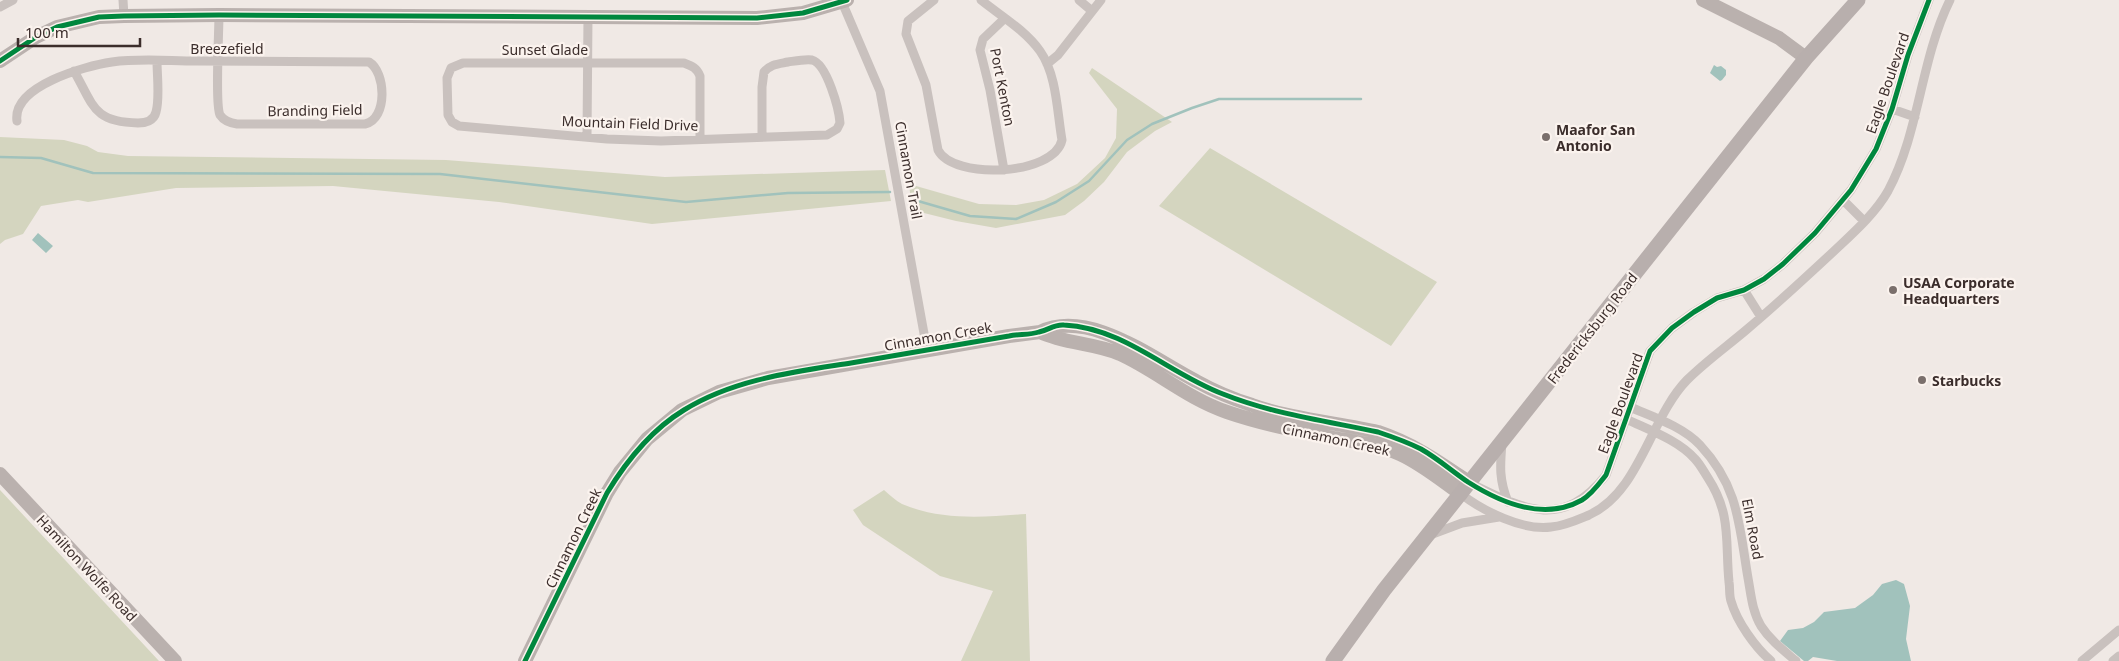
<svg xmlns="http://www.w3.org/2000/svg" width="2119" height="661" font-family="'Noto Sans',sans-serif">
<rect width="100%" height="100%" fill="#f0e9e5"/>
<!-- green -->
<path fill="#d4d5bf" d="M1092 68 1172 122 1155 131 1127 152 1104 182 1084 201 1065 215 996 228 956 221 912 210 909 184 979 204 1016 205 1044 200 1077 184 1105 158 1116 138 1117 109 1089 73Z
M0 137 64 140 87 146 98 152 128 156 446 160 665 177 885 170 891 201 652 224 499 202 333 186 176 188 88 202 78 200 41 206 23 234 5 240 0 244Z
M1210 148 1437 282 1391 346 1159 206Z
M0 490 159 661H0Z
M884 490C890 495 896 501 902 504 942 521 985 517 1026 514L1030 661H961L993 591 940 576 863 525 853 510Z"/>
<!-- water -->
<path fill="#a1c2bc" d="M1714 65 1717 67 1721 66 1726 70V75L1722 80 1720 81 1710 73Z
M38 233 53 246 46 253 32 240Z
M1896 580 1904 584 1910 606 1906 639 1911 661H1837L1813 657 1808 661H1804L1780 641 1788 630 1803 628 1814 622 1824 612 1855 608 1873 595 1882 584Z"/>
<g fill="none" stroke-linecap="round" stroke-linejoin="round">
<!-- stream -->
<path stroke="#a1c2bc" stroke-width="2.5" d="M0 157 41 158 93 173 440 174 686 202 788 193 890 192
M911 199 970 216 1016 219 1056 202 1089 181 1127 140 1152 124 1192 108 1219 99H1361"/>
<!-- street -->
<path stroke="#c9c1be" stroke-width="9" d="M123 0 124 16
M934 0 908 21 906 34 926 85 938 150C953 180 1054 176 1062 140 1057 112 1057 75 1040 51 1025 30 1001 16 981 0
M1079 0 1092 11
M842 2 880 91 927 350
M0 7 13 0
M1004 19 983 39 980 50 990 90 1004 170
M1047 64 1058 55 1101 0
M74 71C94 106 93 122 138 123 145 123 154 121 156 112 160 98 157 76 157 61
M1892 109 1915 117
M17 121C12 86 85 66 112 62 140 58 169 61 197 61 254 61 311 62 369 62 386 72 388 119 365 124H237C230 123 224 121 220 115 215 105 219 31 219 15
M587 136 588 16
M700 139V76C697 68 692 66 684 63H463L451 68 447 78 448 115 452 122 459 126 607 139 661 141 827 135 837 129 840 123C839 109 827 64 812 60 805 59 795 61 788 62 778 64 771 64 764 72L762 87V137
M1843 200 1864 221
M1744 290 1761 317
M1630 407C1653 417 1682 426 1700 445 1739 487 1739 525 1748 578 1751 594 1752 611 1761 626 1770 640 1783 650 1796 661
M1626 419C1649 430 1678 440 1695 459 1700 464 1704 472 1708 478 1732 515 1725 542 1729 582 1730 588 1729 595 1731 601 1737 622 1755 647 1771 661
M1502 443C1500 466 1499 480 1508 502
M1470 483C1523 509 1562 531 1606 475L1650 351 1672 328 1694 312 1717 298 1744 290 1764 279 1783 264 1815 233 1851 190 1876 149 1892 109 1908 55 1929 0
M1461 494C1483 511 1523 531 1551 527 1564 526 1577 520 1589 515 1640 492 1650 418 1687 380 1705 362 1726 347 1745 331 1775 306 1804 279 1833 252 1852 234 1875 214 1888 191 1920 131 1920 61 1950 0
M1430 535 1462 523 1499 517
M2082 661 2119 630
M2113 661 2119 656"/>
<!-- secondary -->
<path stroke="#bab1ae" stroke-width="14" d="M1703 0 1779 38 1806 58
M0 61 36 37 57 27 99 17 124 16 219 15 757 18 803 13 847 0
M1040 332C1065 344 1094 343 1120 354 1157 371 1188 399 1227 412 1262 424 1298 431 1334 438 1356 442 1380 445 1400 454 1422 464 1441 480 1461 494
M0 474 175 661
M525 661 607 493 620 472 647 439 682 410 719 392 768 378 1009 336 1040 332C1089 308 1153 359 1196 381 1214 391 1233 399 1252 405 1291 419 1338 423 1378 432 1414 444 1439 462 1470 483"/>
<!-- primary -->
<path stroke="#b8afad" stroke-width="15" d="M1333 661 1384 590 1806 58 1858 0"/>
<!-- cycleway casing -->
<g stroke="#fbf3ee" stroke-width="8">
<path id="cycleway" d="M0 61 36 37 57 27 99 17 124 16 219 15 757 18 803 13 847 0
M525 661 607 493C627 460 651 430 684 410 734 379 794 372 851 363 904 354 956 345 1009 336 1019 334 1030 335 1039 332 1049 330 1054 324 1064 325 1125 328 1169 374 1223 394 1273 414 1326 421 1378 432 1393 437 1407 442 1421 449 1437 458 1452 471 1468 482 1501 503 1545 521 1582 500 1592 494 1599 484 1606 475L1650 351 1672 328 1694 312 1717 298 1744 290 1764 279 1783 264 1815 233 1851 190 1876 149 1892 109 1908 55 1929 0"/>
</g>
<!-- cycleway -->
<use href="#cycleway" stroke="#00873e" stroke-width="5"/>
</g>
<!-- markers -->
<g fill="#7a6f6c" stroke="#fbf3ee" stroke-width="2">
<circle cx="1546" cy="137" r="5"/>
<circle cx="1893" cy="290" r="5"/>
<circle cx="1922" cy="380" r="5"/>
</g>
<g text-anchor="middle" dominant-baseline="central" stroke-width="4.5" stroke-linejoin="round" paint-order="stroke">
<!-- street labels -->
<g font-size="14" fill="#3b2d2b" stroke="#fbf3ee">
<text x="227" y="48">Breezefield</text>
<text x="545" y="49">Sunset Glade</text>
<text transform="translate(1887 83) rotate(-71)">Eagle Boulevard</text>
<text transform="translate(1003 87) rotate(79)">Port Kenton</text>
<text transform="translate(315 110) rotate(-1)">Branding Field</text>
<text transform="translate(630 123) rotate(2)">Mountain Field Drive</text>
<text transform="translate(909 170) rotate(80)">Cinnamon Trail</text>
<text transform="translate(1592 328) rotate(-52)">Fredericksburg Road</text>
<text transform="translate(938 336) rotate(-10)">Cinnamon Creek</text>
<text transform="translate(1620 403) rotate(-70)">Eagle Boulevard</text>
<text transform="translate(1336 439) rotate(12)">Cinnamon Creek</text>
<text transform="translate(1753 529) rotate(79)">Elm Road</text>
<text transform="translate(573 538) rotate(-64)">Cinnamon Creek</text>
<text transform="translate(87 568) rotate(47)">Hamilton Wolfe Road</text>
</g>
<!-- poi labels -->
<g font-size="14" font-weight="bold" fill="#3b2d2b" stroke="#fbf3ee" text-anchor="start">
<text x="1556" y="129">Maafor San<tspan x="1556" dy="16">Antonio</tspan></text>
<text x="1903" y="282">USAA Corporate<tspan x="1903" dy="16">Headquarters</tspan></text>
<text x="1932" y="380">Starbucks</text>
</g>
</g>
<!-- scale -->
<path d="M18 38v8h122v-8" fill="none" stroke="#3b2d2b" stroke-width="2.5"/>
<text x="25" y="38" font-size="15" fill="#3b2d2b" stroke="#fbf3ee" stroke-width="4" paint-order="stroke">100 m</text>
</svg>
